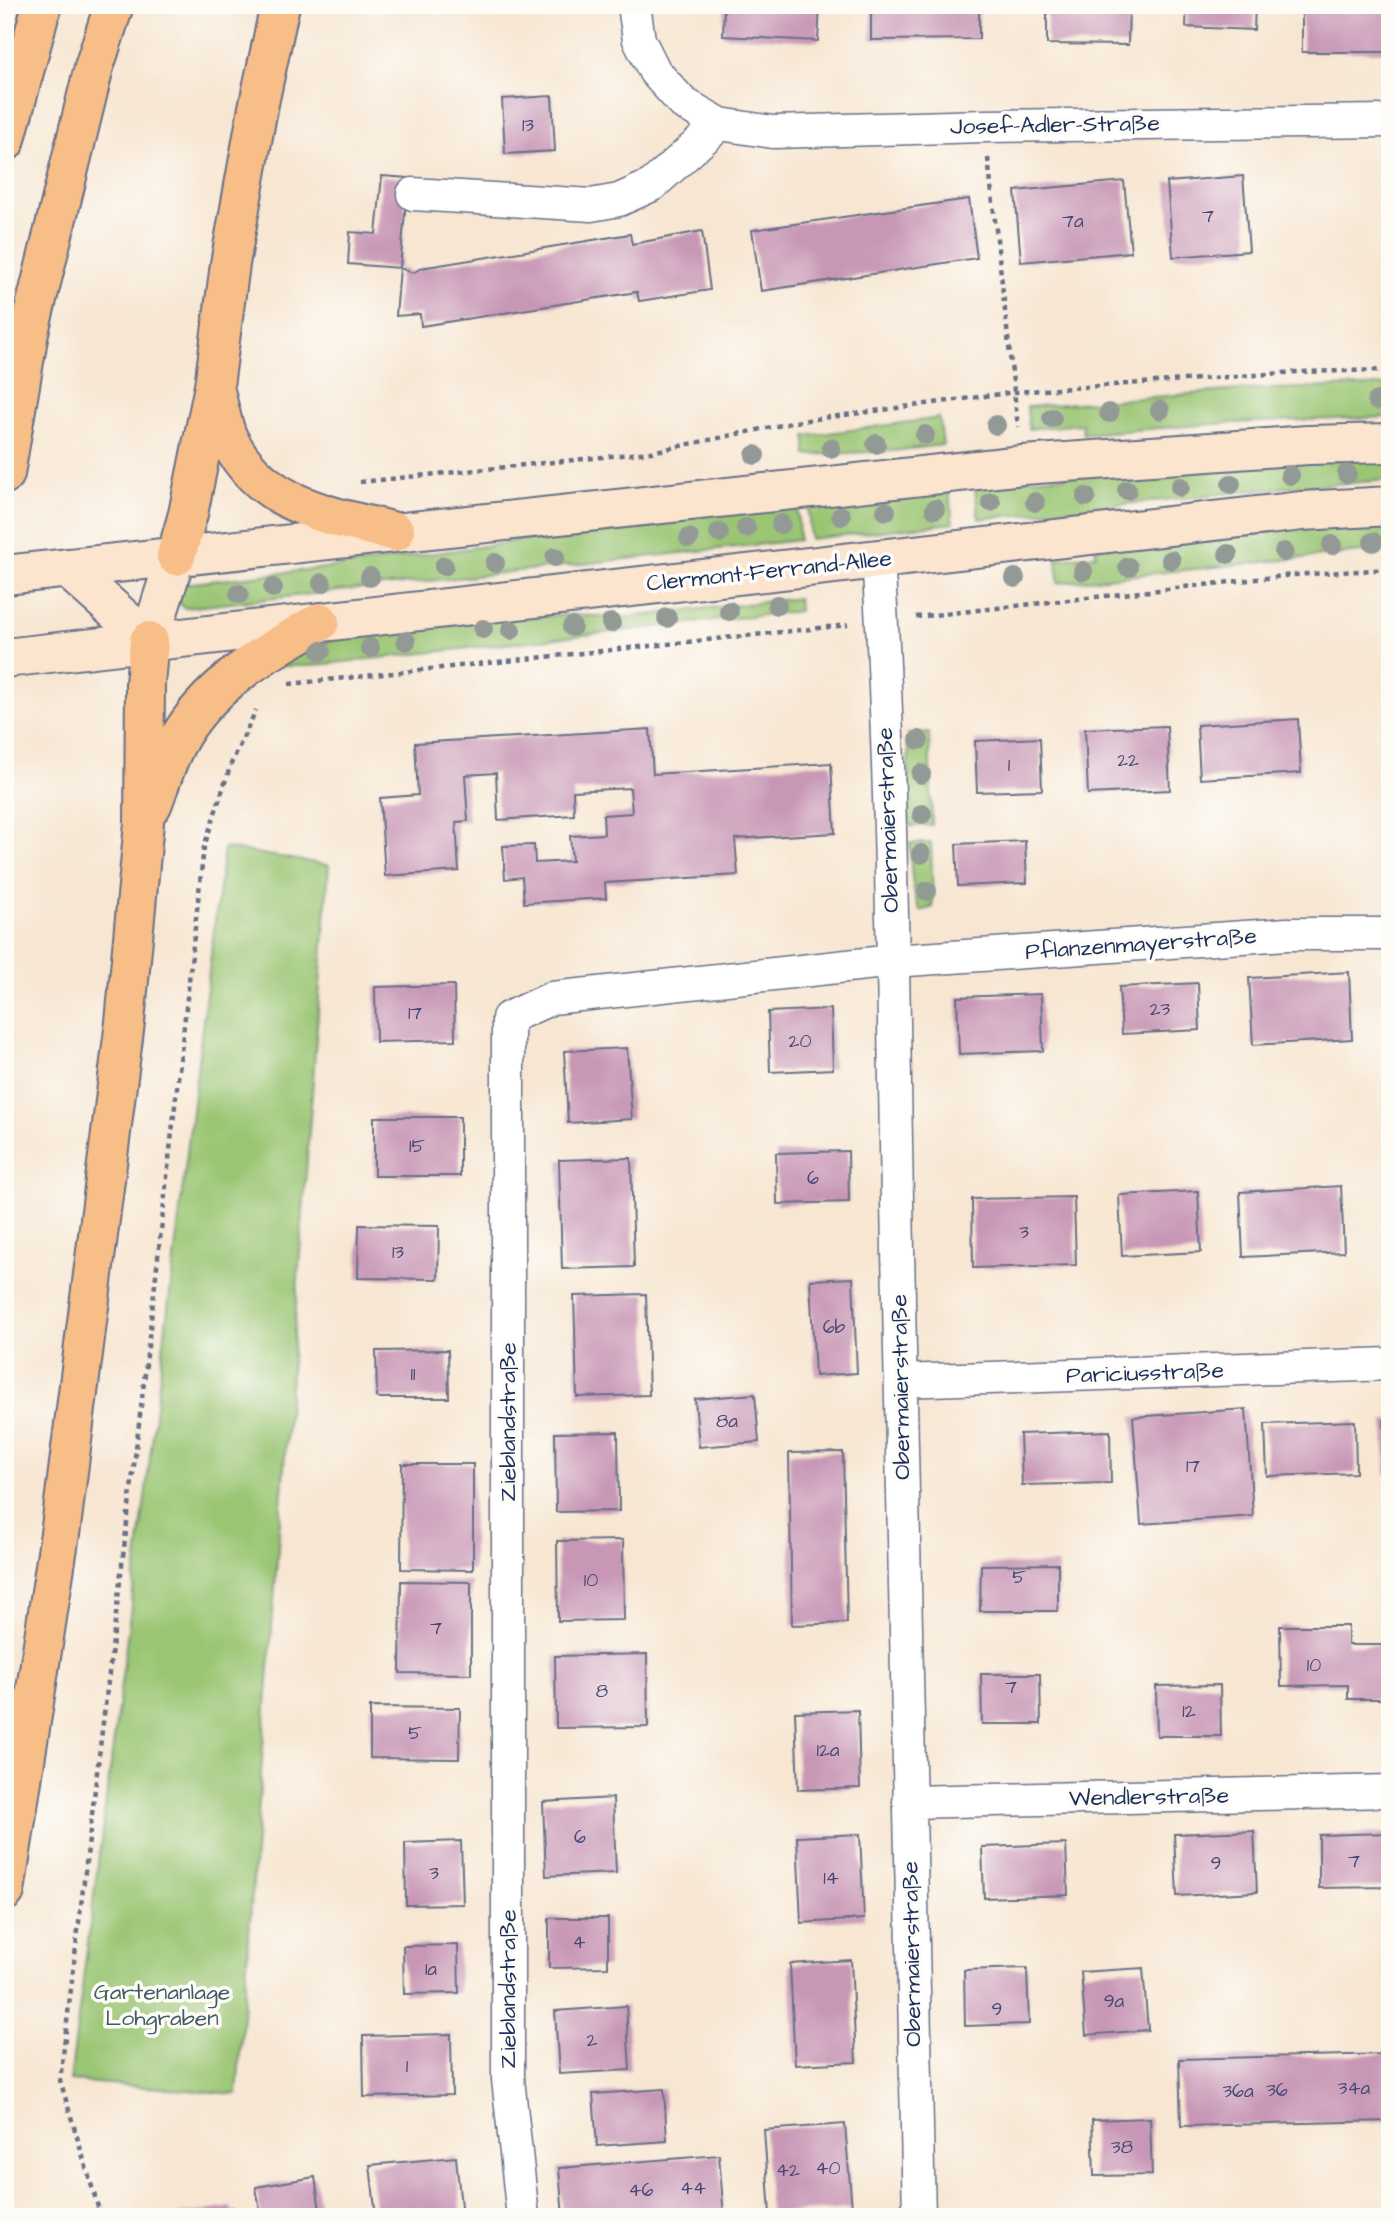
<svg xmlns="http://www.w3.org/2000/svg" width="1395" height="2222" font-family="'Architects Daughter',sans-serif">
<rect width="100%" height="100%" fill="#fdfcf7"/>
<filter id="ink" filterUnits="userSpaceOnUse"><feTurbulence type="fractalNoise" baseFrequency=".0143" numOctaves="2"/><feDisplacementMap in="SourceGraphic" scale="14" xChannelSelector="R" yChannelSelector="G"/><feConvolveMatrix kernelMatrix="1 2 1 2 8 2 1 2 1" color-interpolation-filters="sRGB"/></filter>
<filter id="wash" filterUnits="userSpaceOnUse"><feTurbulence type="fractalNoise" baseFrequency=".00686" numOctaves="4" result="noise"/><feDisplacementMap in="SourceGraphic" scale="28" xChannelSelector="R" yChannelSelector="G"/><feGaussianBlur stdDeviation="1.57" result="paint"/><feColorMatrix in="noise" values="0 0 0 0 0 0 0 0 0 0 0 0 0 0 0 0 0 1.4 0 .05"/><feComposite in="paint" operator="in"/></filter>
<g filter="url(#wash)">
<rect width="100%" height="100%" fill="#f7e6d2"/>
<!-- green -->
<path fill="#9ac572" stroke="#5a7a68" stroke-width="2" d="M1390 385V417L1227 423 1083 434 1082 424 1029 429 1027 407 1240 390Z
M939 418 943 445 892 451 806 455V436Z
M1390 456V480L1288 487 979 519 974 482Z
M948 484 953 523 810 539 808 499Z
M797 501 799 540 185 608 177 602 184 584 342 566 492 545 636 519Z
M1390 519V549L1058 583 1057 559 1096 555 1095 548Z
M798 598 799 611 308 666H269L298 651 336 639 457 621 563 615 629 617Z
M929 733 932 825 909 826 908 734Z
M910 843H931L933 907 920 911C911 889 911 867 910 843Z
M224 848 329 865 237 2094 70 2081 146 1490Z"/>
<g id="blocks">
<!-- building -->
<path fill="#c897b6" d="M724 5H820L818 41 723 36Z
M871 5H979V39L871 40Z
M1047 5H1129L1128 45 1047 44Z
M1187 5H1255L1254 30 1186 27Z
M1302 5H1390V52H1302Z
M552 96 555 151 505 154 502 99Z
M382 176 408 178 400 268 348 264 350 232 376 234Z
M1243 176 1249 251 1173 257 1167 182Z
M1124 181 1131 252 1021 262 1015 191Z
M969 199 977 258 761 291 752 230Z
M702 231 710 290 639 301 637 292 421 326 420 314 396 316 400 268 413 273 421 268 630 234 632 244Z
M1298 719 1301 773 1200 779 1197 725Z
M1167 726 1170 790 1088 794 1085 729Z
M650 729 653 774 831 763 835 833 735 839 738 875 605 883 606 898 524 903 522 877 505 879 503 846 534 845 535 863 572 861 570 836 604 834 603 815 632 813 630 788 573 791 574 815 498 820 496 773 465 775 468 821 456 822 459 871 385 876 380 798 418 795 415 743Z
M1040 738 1042 790 977 792 975 741Z
M1025 841 1027 883 958 886 956 844Z
M1349 972 1352 1039 1253 1045 1249 978Z
M1198 983 1200 1030 1122 1034 1119 987Z
M454 985 455 1040 376 1042 375 987Z
M1041 994 1043 1051 959 1054 957 997Z
M831 1009 833 1069 770 1072 768 1012Z
M627 1048 632 1119 568 1123 564 1051Z
M374 1117H460V1176H374Z
M848 1151 849 1202 777 1204 776 1153Z
M631 1158 634 1267 562 1269 559 1160Z
M1341 1186 1344 1252 1243 1257 1240 1192Z
M1198 1191 1201 1252 1122 1256 1119 1195Z
M1074 1197 1076 1265 973 1268 972 1199Z
M359 1225 439 1226 438 1279 358 1278Z
M853 1278 857 1373 815 1376 810 1280Z
M646 1294 649 1395 577 1397 574 1296Z
M448 1350 449 1398H377L376 1351Z
M755 1394 759 1442 699 1447 695 1399Z
M1246 1409 1253 1516 1141 1524 1133 1417Z
M1384 1420H1390V1475H1386Z
M1355 1421 1356 1473 1267 1476 1265 1424Z
M1110 1431 1111 1483 1022 1485 1020 1434Z
M618 1432 619 1511 556 1512 555 1433Z
M843 1452 847 1623 792 1625 789 1453Z
M402 1464H473V1570L401 1569Z
M623 1540 624 1620 558 1621 557 1541Z
M1058 1564V1611H980L981 1565Z
M401 1581 471 1582V1674L400 1673Z
M1280 1626H1348V1645H1390V1699H1348V1685L1281 1686Z
M647 1654 648 1727 556 1728 555 1656Z
M981 1674H1040L1041 1724H982Z
M1220 1685 1221 1736H1157L1156 1686Z
M370 1707 460 1708 459 1759 370 1758Z
M858 1710 860 1788 798 1790 795 1712Z
M613 1798 616 1873 546 1876 543 1802Z
M1254 1831 1257 1892 1177 1896 1174 1834Z
M1388 1833 1389 1887 1319 1888V1835Z
M860 1834 864 1919 801 1923 797 1837Z
M461 1841 463 1904 406 1905 405 1843Z
M1066 1844 1068 1895 984 1898 982 1847Z
M549 1918H608V1967L549 1968Z
M458 1945 459 1993 404 1994 403 1946Z
M851 1960 856 2062 795 2065 790 1964Z
M1027 1968 1029 2024 965 2026 964 1970Z
M1143 1968 1148 2030 1086 2035 1081 1972Z
M626 2006 630 2070 559 2074 555 2011Z
M451 2034 452 2095 364 2097 363 2036Z
M1390 2054V2121L1181 2126 1179 2059Z
M664 2089 667 2141 597 2146 593 2094Z
M1150 2118 1152 2175 1094 2176 1092 2120Z
M845 2124 852 2209 770 2214 764 2130Z
M719 2155 724 2217H563L559 2168Z
M456 2157 462 2217H376L370 2165Z
M315 2177 321 2217H261L256 2187Z
M232 2207 234 2217H178V2215Z"/>
</g>
</g>
<g filter="url(#ink)">
<use href="#blocks" fill-opacity="0" stroke="#686f87" stroke-width="2"/>
<g fill="none" stroke-linecap="round" stroke-linejoin="round">
<!-- street casing -->
<g stroke="#686f87" stroke-width="35">
<path id="street" d="M634 5 639 40 655 72 683 103 720 124 773 132 985 126 1390 121
M413 194 591 205 619 200 652 185 720 124
M878 558C892 771 893 986 897 1200 904 1539 910 1878 919 2217
M901 1381 1390 1364
M909 1802 1390 1791
M523 2217 508 2079V1018L552 998 893 961 1287 934H1390"/>
</g>
<!-- secondary casing -->
<g stroke="#686f87" stroke-width="42">
<path id="secondary" d="M67 568 149 641
M5 575 1023 465 1308 445 1390 443
M149 641 176 556
M5 658 1302 511 1390 506"/>
</g>
<!-- highway casing -->
<g stroke="#686f87" stroke-width="42">
<path id="highway" d="M5 142 42 5
M215 391C219 406 222 424 228 438 262 507 329 515 395 532
M5 474 29 332 94 67 114 5
M176 556 188 514 214 386 230 264 258 108 280 5
M152 805C160 785 166 763 176 744 206 686 265 653 320 622
M5 1891 61 1527 125 1022 144 823 145 683 149 641"/>
</g>
<!-- path -->
<path stroke="#686f87" stroke-width="4.5" stroke-dasharray="5 5" stroke-linecap="butt" d="M988 158 1018 427
M360 482 651 452 801 421 1015 392 1297 372 1390 370
M916 617 1293 575 1390 569
M289 684 848 625
M101 2217 60 2080 144 1382 204 847 231 764 256 710"/>
<!-- street -->
<use href="#street" stroke="#fff" stroke-width="32"/>
<!-- secondary -->
<use href="#secondary" stroke="#fce5cf" stroke-width="38"/>
<!-- highway -->
<use href="#highway" stroke="#f7be88" stroke-width="38"/>
</g>
<!-- trees -->
<g fill="#939a96">
<circle cx="1377" cy="401" r="10"/>
<circle cx="1160" cy="410" r="10"/>
<circle cx="1109" cy="413" r="10"/>
<circle cx="1052" cy="418" r="10"/>
<circle cx="996" cy="425" r="10"/>
<circle cx="925" cy="435" r="10"/>
<circle cx="876" cy="444" r="10"/>
<circle cx="831" cy="448" r="10"/>
<circle cx="755" cy="455" r="10"/>
<circle cx="1347" cy="474" r="10"/>
<circle cx="1290" cy="475" r="10"/>
<circle cx="1231" cy="484" r="10"/>
<circle cx="1180" cy="487" r="10"/>
<circle cx="1127" cy="490" r="10"/>
<circle cx="1086" cy="497" r="10"/>
<circle cx="991" cy="502" r="10"/>
<circle cx="1035" cy="502" r="10"/>
<circle cx="935" cy="509" r="10"/>
<circle cx="886" cy="511" r="10"/>
<circle cx="841" cy="516" r="10"/>
<circle cx="781" cy="524" r="10"/>
<circle cx="746" cy="528" r="10"/>
<circle cx="719" cy="533" r="10"/>
<circle cx="689" cy="538" r="10"/>
<circle cx="1373" cy="542" r="10"/>
<circle cx="1332" cy="545" r="10"/>
<circle cx="1284" cy="552" r="10"/>
<circle cx="1228" cy="554" r="10"/>
<circle cx="555" cy="557" r="10"/>
<circle cx="1171" cy="560" r="10"/>
<circle cx="495" cy="563" r="10"/>
<circle cx="444" cy="566" r="10"/>
<circle cx="1128" cy="567" r="10"/>
<circle cx="1083" cy="571" r="10"/>
<circle cx="370" cy="577" r="10"/>
<circle cx="1015" cy="578" r="10"/>
<circle cx="322" cy="583" r="10"/>
<circle cx="273" cy="588" r="10"/>
<circle cx="239" cy="594" r="10"/>
<circle cx="777" cy="605" r="10"/>
<circle cx="729" cy="611" r="10"/>
<circle cx="667" cy="618" r="10"/>
<circle cx="611" cy="623" r="10"/>
<circle cx="572" cy="627" r="10"/>
<circle cx="483" cy="629" r="10"/>
<circle cx="511" cy="630" r="10"/>
<circle cx="406" cy="641" r="10"/>
<circle cx="370" cy="648" r="10"/>
<circle cx="321" cy="651" r="10"/>
<circle cx="919" cy="740" r="10"/>
<circle cx="921" cy="774" r="10"/>
<circle cx="922" cy="814" r="10"/>
<circle cx="921" cy="854" r="10"/>
<circle cx="927" cy="891" r="10"/>
</g>
</g>
<g text-anchor="middle" dominant-baseline="central" stroke-width="7" stroke-linejoin="round" paint-order="stroke">
<!-- number labels -->
<g font-size="19" fill="#464974">
<text x="528" y="125">13</text>
<text x="1208" y="216">7</text>
<text x="1073" y="221">7a</text>
<text x="1128" y="760">22</text>
<text x="1009" y="765">1</text>
<text x="1160" y="1009">23</text>
<text x="415" y="1013">17</text>
<text x="800" y="1041">20</text>
<text x="417" y="1146">15</text>
<text x="813" y="1178">6</text>
<text x="1024" y="1232">3</text>
<text x="398" y="1252">13</text>
<text x="834" y="1327">6b</text>
<text x="413" y="1374">11</text>
<text x="727" y="1421">8a</text>
<text x="1193" y="1466">17</text>
<text x="1019" y="1577">5</text>
<text x="591" y="1580">10</text>
<text x="436" y="1628">7</text>
<text x="1314" y="1665">10</text>
<text x="1011" y="1687">7</text>
<text x="602" y="1691">8</text>
<text x="1189" y="1711">12</text>
<text x="415" y="1733">5</text>
<text x="828" y="1750">12a</text>
<text x="580" y="1837">6</text>
<text x="1354" y="1861">7</text>
<text x="1216" y="1863">9</text>
<text x="434" y="1873">3</text>
<text x="831" y="1878">14</text>
<text x="579" y="1942">4</text>
<text x="431" y="1969">1a</text>
<text x="1114" y="2001">9a</text>
<text x="997" y="2009">9</text>
<text x="592" y="2040">2</text>
<text x="407" y="2066">1</text>
<text x="1354" y="2088">34a</text>
<text x="1277" y="2090">36</text>
<text x="1238" y="2091">36a</text>
<text x="1122" y="2147">38</text>
<text x="828" y="2168">40</text>
<text x="788" y="2170">42</text>
<text x="693" y="2188">44</text>
<text x="641" y="2190">46</text>
</g>
<!-- street labels -->
<g font-size="23" fill="#1b2f5e" stroke="#fdfcf7">
<text transform="translate(1055 125) rotate(-1)">Josef-Adler-Straße</text>
<text transform="translate(769 571) rotate(-6)">Clermont-Ferrand-Allee</text>
<text transform="translate(888 820) rotate(-92)">Obermaierstraße</text>
<text transform="translate(1141 944) rotate(-4)">Pflanzenmayerstraße</text>
<text transform="translate(1145 1373) rotate(-2)">Pariciusstraße</text>
<text transform="translate(901 1387) rotate(-91)">Obermaierstraße</text>
<text transform="translate(508 1422) rotate(-90)">Zieblandstraße</text>
<text transform="translate(1149 1797) rotate(-1)">Wendlerstraße</text>
<text transform="translate(912 1954) rotate(-91)">Obermaierstraße</text>
<text transform="translate(508 1989) rotate(-90)">Zieblandstraße</text>
</g>
<!-- park labels -->
<g font-size="23" fill="#415c64" stroke="#fdfcf7">
<text x="162" y="1992">Gartenanlage<tspan x="162" dy="26">Lohgraben</tspan></text>
</g>
</g>
<!-- margin -->
<rect width="1395" height="2222" fill="none" stroke="#fdfcf7" stroke-width="28"/>
</svg>
